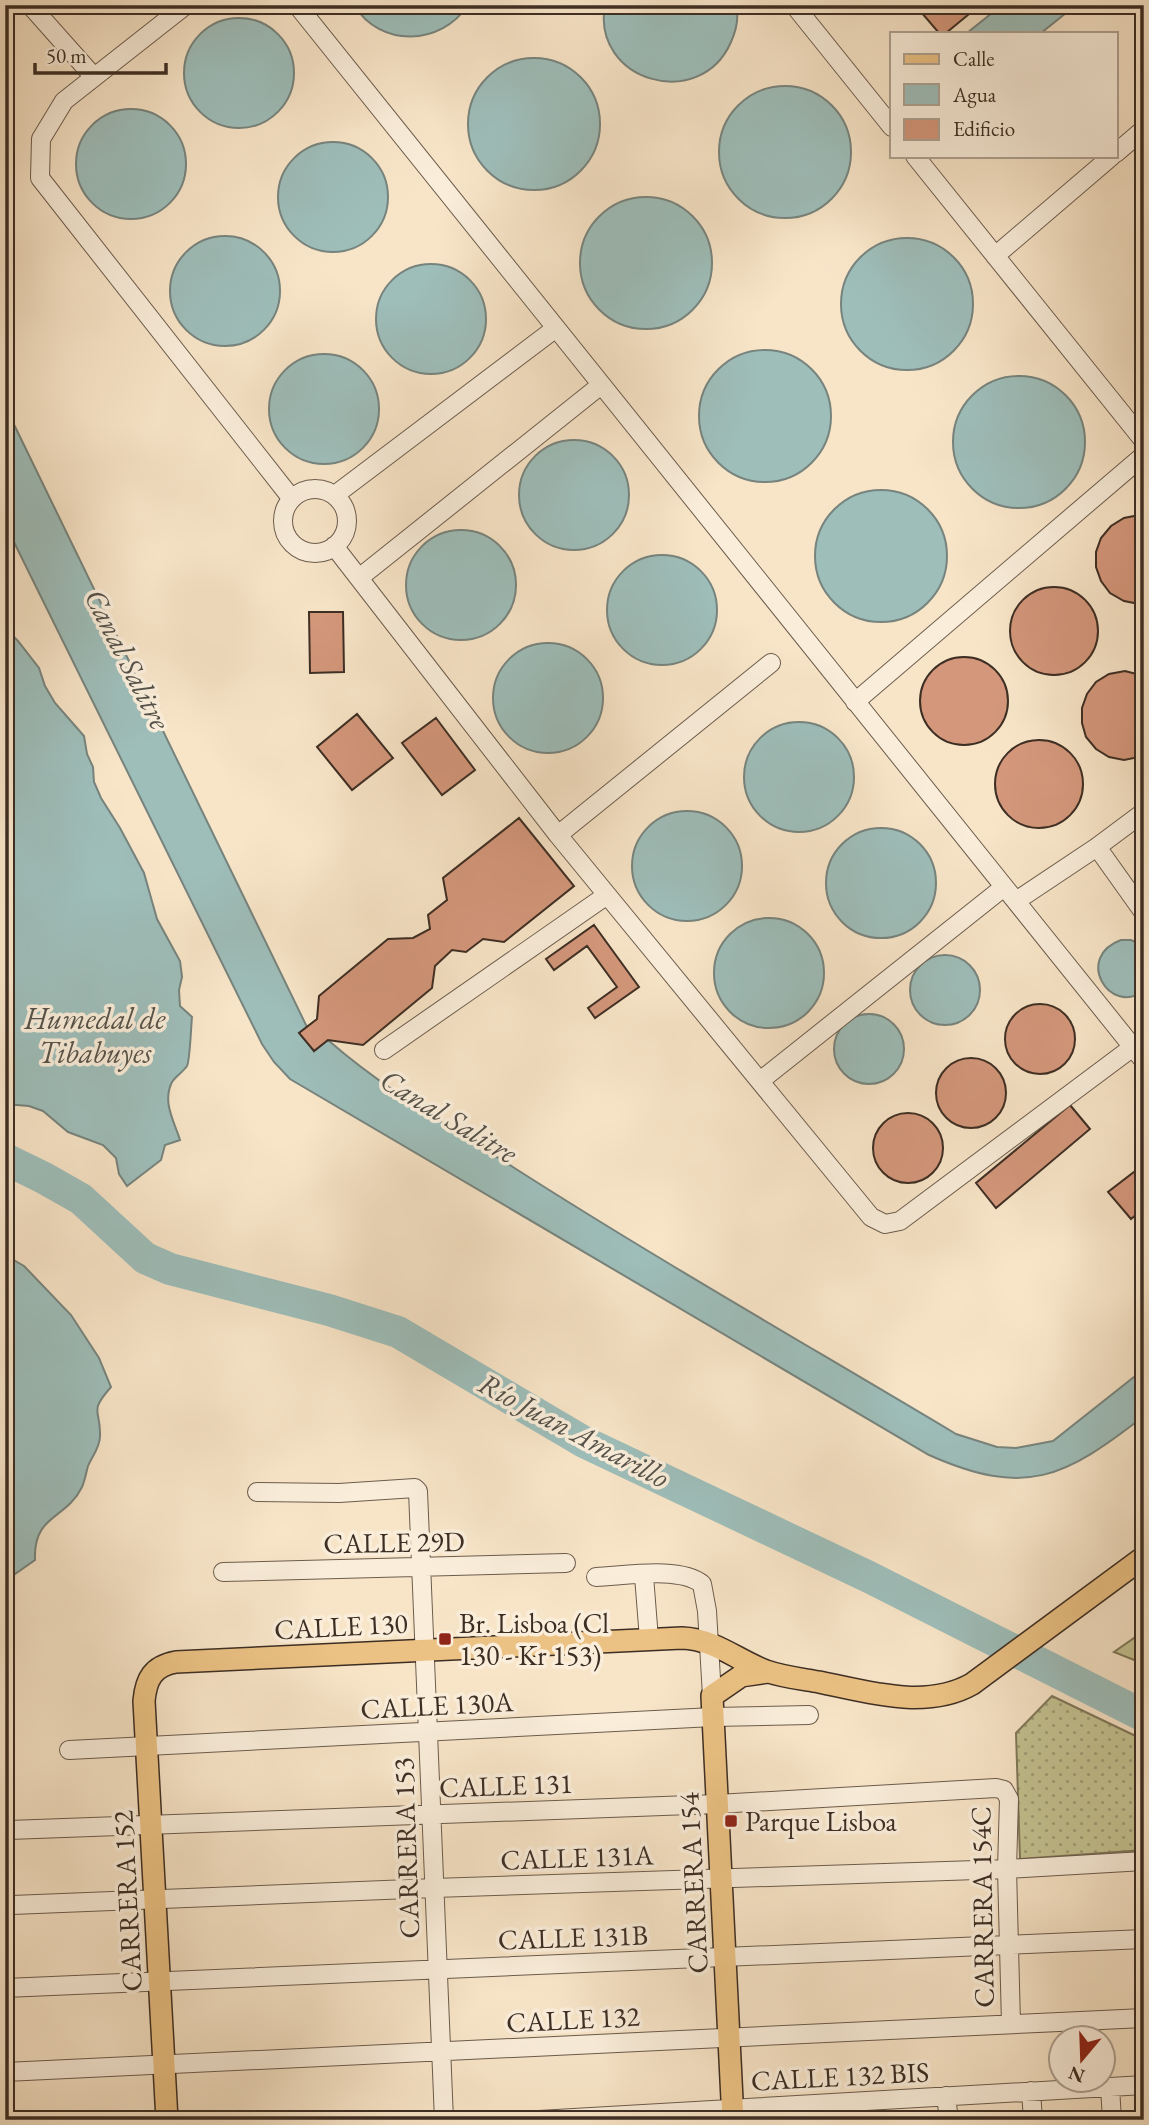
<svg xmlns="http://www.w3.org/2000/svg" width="1149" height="2125" font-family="'EB Garamond',serif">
<defs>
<pattern id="grass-dots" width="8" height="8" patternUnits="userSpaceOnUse" patternTransform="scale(1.75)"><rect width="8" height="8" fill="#c4c291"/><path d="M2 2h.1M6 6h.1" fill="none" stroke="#a09e76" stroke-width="1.8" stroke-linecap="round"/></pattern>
</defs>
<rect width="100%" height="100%" fill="#f8e5c8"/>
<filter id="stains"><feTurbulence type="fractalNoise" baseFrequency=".00286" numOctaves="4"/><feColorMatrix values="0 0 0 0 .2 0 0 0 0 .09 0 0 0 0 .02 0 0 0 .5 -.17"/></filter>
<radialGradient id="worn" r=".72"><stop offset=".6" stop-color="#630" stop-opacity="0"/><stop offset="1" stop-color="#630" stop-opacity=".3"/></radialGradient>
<!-- grass -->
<path fill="url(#grass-dots)" stroke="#80785a" stroke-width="2" d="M1052 1696 1144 1740V1850L1020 1859 1016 1733Z"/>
<!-- park -->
<path fill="#c4c291" stroke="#80785a" stroke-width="2" d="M1144 1631V1664L1114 1652Z"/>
<!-- water -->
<path fill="#9ebeba" stroke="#77847e" stroke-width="2" d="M354 5H468C441 46 380 48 354 5Z
M605 5H736C739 17 736 31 731 42 700 113 591 81 605 5Z
M1002 5H1076L1041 33H967Z
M184 73a55 55 0 1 1 110 0a55 55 0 1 1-110 0Z
M468 124a66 66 0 1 1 132 0a66 66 0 1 1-132 0Z
M719 152a66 66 0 1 1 132 0a66 66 0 1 1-132 0Z
M76 164a55 55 0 1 1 110 0a55 55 0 1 1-110 0Z
M278 197a55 55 0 1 1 110 0a55 55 0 1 1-110 0Z
M580 263a66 66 0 1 1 132 0a66 66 0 1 1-132 0Z
M170 291a55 55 0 1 1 110 0a55 55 0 1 1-110 0Z
M841 304a66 66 0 1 1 132 0a66 66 0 1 1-132 0Z
M376 319a55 55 0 1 1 110 0a55 55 0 1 1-110 0Z
M699 416a66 66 0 1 1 132 0a66 66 0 1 1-132 0Z
M269 409a55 55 0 1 1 110 0a55 55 0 1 1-110 0Z
M953 442a66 66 0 1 1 132 0a66 66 0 1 1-132 0Z
M5 406 307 1027 314 1051 328 1040C385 1090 452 1128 516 1169 660 1261 809 1346 956 1434L997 1447 1016 1448 1053 1441 1144 1369V1416C1064 1478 1026 1498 929 1455L290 1079 274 1062 262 1044 5 524Z
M519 495a55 55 0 1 1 110 0a55 55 0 1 1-110 0Z
M815 556a66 66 0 1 1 132 0a66 66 0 1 1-132 0Z
M406 585a55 55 0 1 1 110 0a55 55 0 1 1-110 0Z
M607 610a55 55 0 1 1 110 0a55 55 0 1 1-110 0Z
M5 628 18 641 39 668 45 686 55 703 84 736 87 754 93 767 94 782 101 798 120 828 144 873 157 919 180 961 182 977 179 990 180 1006 192 1017C191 1026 190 1060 187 1066 183 1072 176 1076 172 1082 162 1102 174 1121 180 1140L165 1145 161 1160 127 1186 119 1174 116 1158 103 1145 68 1132 43 1111 29 1106 5 1104Z
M493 698a55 55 0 1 1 110 0a55 55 0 1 1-110 0Z
M744 777a55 55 0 1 1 110 0a55 55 0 1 1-110 0Z
M632 866a55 55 0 1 1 110 0a55 55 0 1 1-110 0Z
M826 883a55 55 0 1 1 110 0a55 55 0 1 1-110 0Z
M714 973a55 55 0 1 1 110 0a55 55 0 1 1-110 0Z
M1121 940H1131L1144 946V991C1109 1016 1074 957 1121 940Z
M910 990a35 35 0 1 1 70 0a35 35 0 1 1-70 0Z
M834 1049a35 35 0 1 1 70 0a35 35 0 1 1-70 0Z
M5 1255 24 1266 71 1315 99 1358 111 1387C88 1413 101 1409 100 1436 100 1448 92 1456 88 1466 86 1473 85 1480 82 1487 66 1520 33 1514 35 1560L5 1581Z"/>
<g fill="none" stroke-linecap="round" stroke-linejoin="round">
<!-- river -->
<path stroke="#9ebeba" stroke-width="32" d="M5 1159 44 1178 81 1199 145 1258 170 1269 329 1310 398 1332 584 1442 869 1577 1144 1716"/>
</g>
<!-- building -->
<path fill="#d4977b" stroke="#3d2e24" stroke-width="2" d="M915 5H980L946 33H939Z
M1139 515 1144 516V603L1139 604 1124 601 1110 593 1101 581 1096 567V552L1101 538 1111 526 1124 518Z
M1010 631a44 44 0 1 1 88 0a44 44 0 1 1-88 0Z
M309 612H343L344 672 310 673Z
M920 701a44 44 0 1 1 88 0a44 44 0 1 1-88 0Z
M1125 671 1144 676V756L1124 760 1109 757 1096 749 1086 737 1082 723V708L1087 694 1096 682 1109 674Z
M357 714 393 758 352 790 317 747Z
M436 718 475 770 442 795 402 743Z
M995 784a44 44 0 1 1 88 0a44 44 0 1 1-88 0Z
M519 818 574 886 504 942 483 939 466 952 452 950 435 966 432 988 363 1045 328 1040 314 1051 299 1033 317 1019 319 996 388 939 413 938 430 929 428 915 447 900 443 878Z
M594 925 639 987 595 1018 588 1008 617 987 587 946 554 970 546 959Z
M1005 1039a35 35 0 1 1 70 0a35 35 0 1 1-70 0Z
M936 1093a35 35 0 1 1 70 0a35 35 0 1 1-70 0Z
M1070 1105 1090 1129 996 1208 976 1183Z
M873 1148a35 35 0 1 1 70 0a35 35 0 1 1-70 0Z
M1143 1165 1144 1208 1131 1219 1108 1192Z"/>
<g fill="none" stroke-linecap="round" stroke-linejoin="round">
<!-- minor casing -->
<g stroke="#6c5c4d" stroke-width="20">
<path id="minor" d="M30 5 94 77
M186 5 64 101 41 139 40 178 292 499
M297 5 1144 1061
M794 5 892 127
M1116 153 1144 129
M915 156 1144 441
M995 256 1112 156
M283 521a32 32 0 1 1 64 0a32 32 0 1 1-64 0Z
M335 495 556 328
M334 546 558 835 871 1217 885 1224 900 1221 1133 1047
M359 578 601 385
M855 702 1144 455
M558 835 771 663
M1097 847 1144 913
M1016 901 1097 847 1144 812
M384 1050 607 895
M760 1081 1004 887
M257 1492 339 1493 415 1488 418 1491 444 2120
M223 1572 566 1563
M644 1576 649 1639
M596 1577C624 1576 680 1566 702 1584L707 1611 712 1696
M69 1750 713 1717 809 1715
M9 1830 717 1804 996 1788 1004 1790 1009 1799 1007 1869 1011 2024
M12 1905 434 1888 1007 1869 1144 1861
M5 1988 1144 1939
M5 2072 1144 2018
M1110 2087 1112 2120
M1031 2091 1033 2120
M946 2096 949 2120
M539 2120 1144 2085"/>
</g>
<!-- major casing -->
<g stroke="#3d2e24" stroke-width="24">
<path id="major" d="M167 2120 144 1701C146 1679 153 1666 176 1662L682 1638C714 1639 737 1660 766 1671 783 1677 802 1679 819 1682 868 1692 926 1710 972 1684L1144 1557
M733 2120 712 1696 741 1676 768 1672"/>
</g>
<!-- minor -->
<use href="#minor" stroke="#faeedb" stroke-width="18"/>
<!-- major -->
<use href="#major" stroke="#ecc284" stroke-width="21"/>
</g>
<!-- markers -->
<g fill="#8f2418" stroke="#faeedb" stroke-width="2.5">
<rect x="438" y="1632" width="14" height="14" rx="3.5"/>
<rect x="724" y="1814" width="14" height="14" rx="3.5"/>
</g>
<g text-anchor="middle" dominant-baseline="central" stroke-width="7" stroke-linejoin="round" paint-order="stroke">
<!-- street labels -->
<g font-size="28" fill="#3d2e24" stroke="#faeedb">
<text transform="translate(394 1542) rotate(-1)">CALLE 29D</text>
<text transform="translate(341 1626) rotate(-3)">CALLE 130</text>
<text transform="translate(437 1705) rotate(-3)">CALLE 130A</text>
<text transform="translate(506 1785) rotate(-2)">CALLE 131</text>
<text transform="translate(406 1848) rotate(-92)">CARRERA 153</text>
<text transform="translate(577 1857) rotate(-2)">CALLE 131A</text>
<text transform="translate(693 1883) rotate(-93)">CARRERA 154</text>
<text transform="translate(127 1901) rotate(-93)">CARRERA 152</text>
<text transform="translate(982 1907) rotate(-91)">CARRERA 154C</text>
<text transform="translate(573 1937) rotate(-2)">CALLE 131B</text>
<text transform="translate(573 2019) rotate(-3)">CALLE 132</text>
<text transform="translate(840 2076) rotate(-3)">CALLE 132 BIS</text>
</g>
<!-- poi labels -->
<g font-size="28" fill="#3d2e24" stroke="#faeedb" text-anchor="start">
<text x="459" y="1623">Br. Lisboa (Cl<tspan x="459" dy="32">130 - Kr 153)</tspan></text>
<text x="745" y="1821">Parque Lisboa</text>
</g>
<!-- water labels -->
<g font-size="30" font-style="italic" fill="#55524a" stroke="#faeedb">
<text transform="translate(128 659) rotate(63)">Canal Salitre</text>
<text x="95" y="1018">Humedal de<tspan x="95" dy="34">Tibabuyes</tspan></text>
<text transform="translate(449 1116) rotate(31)">Canal Salitre</text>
<text transform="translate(574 1430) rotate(28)">Río Juan Amarillo</text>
</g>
</g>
<!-- margin -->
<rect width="1149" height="2125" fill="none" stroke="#f8e5c8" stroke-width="28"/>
<rect x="7" y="7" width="1135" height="2111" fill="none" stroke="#3d2e24" stroke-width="3.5"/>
<rect x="14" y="14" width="1121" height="2097" fill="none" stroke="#3d2e24" stroke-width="2"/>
<!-- legend -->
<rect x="890" y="32" width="228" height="126" fill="#faeedb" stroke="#aea192" stroke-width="2"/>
<rect x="904" y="54" width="35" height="10" fill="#ecc284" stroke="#aea192" stroke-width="2"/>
<text x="953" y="66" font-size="21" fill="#3d2e24">Calle</text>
<rect x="904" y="84" width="35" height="21" fill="#9ebeba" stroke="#aea192" stroke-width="2"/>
<text x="953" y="102" font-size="21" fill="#3d2e24">Agua</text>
<rect x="904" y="119" width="35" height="21" fill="#d4977b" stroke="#aea192" stroke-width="2"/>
<text x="953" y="136" font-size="21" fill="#3d2e24">Edificio</text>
<!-- north arrow -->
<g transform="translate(1082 2059) rotate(199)"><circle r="33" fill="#faeedb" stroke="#aea192" stroke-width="2"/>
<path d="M0-5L12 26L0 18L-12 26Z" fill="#8f2418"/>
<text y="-10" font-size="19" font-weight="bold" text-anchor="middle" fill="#3d2e24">N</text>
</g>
<!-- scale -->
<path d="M35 63v10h131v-10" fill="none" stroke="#3d2e24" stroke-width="3.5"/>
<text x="46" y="63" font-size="21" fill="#3d2e24" stroke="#faeedb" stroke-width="5" paint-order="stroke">50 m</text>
<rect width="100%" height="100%" filter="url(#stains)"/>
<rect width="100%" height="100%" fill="url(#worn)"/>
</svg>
